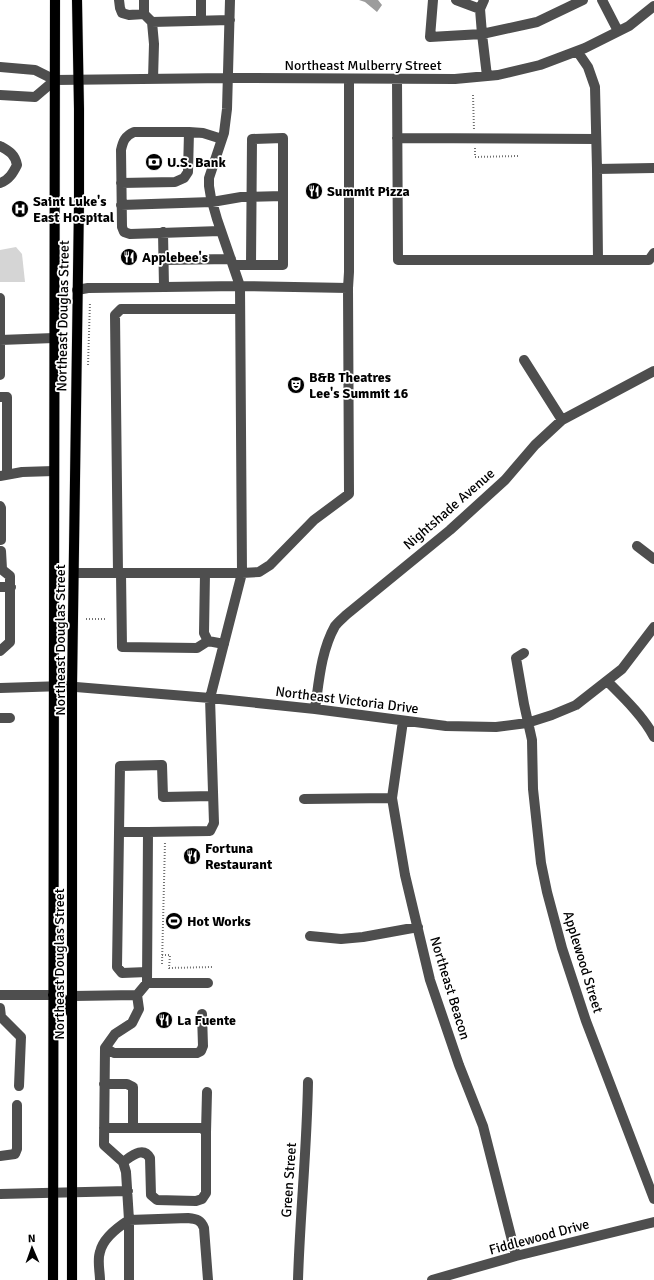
<svg xmlns="http://www.w3.org/2000/svg" width="654" height="1280" font-family="Signika,sans-serif">
<rect width="100%" height="100%" fill="#fff"/>
<!-- green -->
<path fill="#d5d5d5" d="M16 247 22 254 25 282H0V250Z"/>
<!-- water -->
<path fill="#9c9c9c" d="M359 0H378L382 5 377 12 365 2Z"/>
<g fill="none" stroke-linecap="round" stroke-linejoin="round">
<!-- major casing -->
<g stroke="#dbdbdb" stroke-width="11">
<path id="major" d="M53 995C66 999 67 1000 71 1013
M53 1280 55 0
M72 1280V687L79 203V109L77 0"/>
</g>
<!-- path -->
<path stroke="#707070" stroke-width="2" stroke-dasharray="1 2" stroke-linecap="butt" d="M473 95 474 130
M475 148V157L518 156
M88 365 90 302
M86 619H107
M162 955H170L169 968 212 967
M162 964 165 842"/>
<!-- minor -->
<path stroke="#4e4e4e" stroke-width="10" d="M119 0 120 8 122 13 129 15 144 14
M144 0V14L152 22 154 44 153 79
M201 0V21
M433 0 430 37 482 34 480 9
M456 0 480 9 484 0
M602 0 618 31
M152 22 230 20
M577 51 588 67 595 87 597 169 654 168
M0 67 35 70 55 80 229 78 455 79 498 75 540 65 585 48 629 26 654 6
M487 76 482 34 537 22 583 0
M397 79 398 260H649L654 253
M0 95 35 97 55 80
M397 138 596 139
M0 146C9 151 15 154 17 165 13 173 9 180 0 183
M597 169 598 260
M121 183 175 182 184 178 188 172 189 132
M121 205 212 202 241 197 283 196
M220 231 130 234 124 232 122 227 121 150C123 141 125 136 134 132H189L203 133 222 139
M163 232 164 287
M164 260 231 259
M233 265H283V138L252 139 251 265
M77 290 88 288 240 286 348 288
M0 298V375
M0 340 54 338
M524 360 562 420
M0 397H7V474
M0 476 22 472 54 471
M0 506 1 508V540
M637 546 654 559
M1 551 2 569
M0 568 10 576V642L0 651
M74 573H121
M118 573 115 315 121 309H240
M205 573 204 633 208 641
M0 587H11
M224 644 208 641 197 648 122 647 121 573H242L259 572 270 565 314 520 349 494 348 288 349 272V79
M524 653 516 658 524 704 532 740 533 789 541 863 547 892 562 948 586 1021 654 1199
M607 681C623 697 644 717 654 737
M0 688 64 686 88 688 210 698 315 709 446 726 496 727 527 723 552 715 576 705 622 669 654 627
M315 709C319 681 321 651 335 626 338 622 343 618 346 615L450 530 505 480 535 445 562 420 654 371
M0 718H10
M403 721 392 798 405 875 430 980 459 1065 483 1126 516 1256
M304 799 392 798
M119 832H148
M310 936 341 939 363 937 418 927
M147 972 122 973 117 967 120 766 162 765 163 797 213 796
M147 983H208
M0 995H53
M73 996 137 995
M0 1008 1 1017 21 1037 19 1086
M105 1048 114 1053H197L201 1051 203 1046 202 1014
M104 1084H127L133 1087V1128
M104 1128H202L206 1132V1193L202 1199 196 1201 157 1200 151 1195 150 1158C143 1146 132 1156 123 1162
M206 1132 207 1092
M0 1156 15 1154 17 1149V1105
M0 1194 128 1191
M100 1280C100 1272 97 1260 100 1252 103 1238 118 1227 129 1220L126 1172 123 1162 104 1145 105 1048 115 1034 132 1023 139 1009 137 995 147 983 148 832 210 831 214 823 210 698 242 573 240 286 217 219 211 198 209 186V178L224 133 227 109 230 0
M129 1280V1220L188 1218C197 1219 201 1220 204 1228L208 1280
M298 1280C300 1214 307 1148 308 1082
M432 1280 516 1256 654 1222"/>
<!-- major -->
<use href="#major" stroke="#000" stroke-width="10"/>
</g>
<!-- icons -->
<defs>
<g id="bank-disc" transform="scale(0.9)"><circle r="9.5" fill="#000" stroke="#fff"/><path d="M-6-4H6V4H-6ZM0-2.3a2.3 2.3 0 1 0 0 4.6a2.3 2.3 0 1 0 0-4.6Z" fill="#fff"/></g>
<g id="restaurant-disc" transform="scale(0.9)"><circle r="9.5" fill="#000" stroke="#fff"/><path d="M-5-6h1v4h1v-4h1v4h1v-4h1v5L-1.5 .5V6h-2V.5L-5-1ZM5-6V6H3V1.5H1.5Q1.5-4 5-6Z" fill="#fff"/></g>
<g id="hospital-disc" transform="scale(0.9)"><circle r="9.5" fill="#000" stroke="#fff"/><path d="M-5-5h3v3.5h4V-5h3V5h-3V1.5h-4V5h-3Z" fill="#fff"/></g>
<g id="theatre-disc" transform="scale(0.9)"><circle r="9.5" fill="#000" stroke="#fff"/><path d="M-5-5.5Q0-4 5-5.5V0Q5 5 0 6Q-5 5-5 0ZM-3.3-2.5H-1v1.5H-3.3ZM1-2.5H3.3v1.5H1ZM-2.8 1Q0 5.5 2.8 1Z" fill="#fff"/></g>
<g id="stadium-disc" transform="scale(0.9)"><circle r="9.5" fill="#000" stroke="#fff"/><path d="M0-5a6.5 5 0 1 0 0 10a6.5 5 0 1 0 0-10ZM-3.5-1.8h7v3.6h-7Z" fill="#fff"/></g>
</defs>
<g fill-rule="evenodd">
<use href="#bank-disc" x="154" y="162"/>
<use href="#restaurant-disc" x="314" y="191"/>
<use href="#hospital-disc" x="20" y="209"/>
<use href="#restaurant-disc" x="129" y="257"/>
<use href="#theatre-disc" x="296" y="385"/>
<use href="#restaurant-disc" x="192" y="856"/>
<use href="#stadium-disc" x="174" y="921"/>
<use href="#restaurant-disc" x="164" y="1020"/>
</g>
<g text-anchor="middle" dominant-baseline="central" stroke-width="3.5" stroke-linejoin="round" paint-order="stroke">
<!-- street labels -->
<g font-size="14" fill="#000" stroke="#fff">
<text x="363" y="65">Northeast Mulberry Street</text>
<text transform="translate(63 316) rotate(-89)">Northeast Douglas Street</text>
<text transform="translate(449 509) rotate(-41)">Nightshade Avenue</text>
<text transform="translate(60 640) rotate(-90)">Northeast Douglas Street</text>
<text transform="translate(347 700) rotate(7)">Northeast Victoria Drive</text>
<text transform="translate(583 962) rotate(73)">Applewood Street</text>
<text transform="translate(59 964) rotate(-90)">Northeast Douglas Street</text>
<text transform="translate(450 988) rotate(73)">Northeast Beacon</text>
<text transform="translate(289 1180) rotate(-86)">Green Street</text>
<text transform="translate(539 1237) rotate(-15)">Fiddlewood Drive</text>
</g>
<!-- poi labels -->
<g font-size="14" font-weight="bold" fill="#000" stroke="#fff" text-anchor="start">
<text x="167" y="162">U.S. Bank</text>
<text x="327" y="191">Summit Pizza</text>
<text x="33" y="201">Saint Luke's<tspan x="33" dy="16">East Hospital</tspan></text>
<text x="142" y="257">Applebee's</text>
<text x="309" y="377">B&amp;B Theatres<tspan x="309" dy="16">Lee's Summit 16</tspan></text>
<text x="205" y="848">Fortuna<tspan x="205" dy="16">Restaurant</tspan></text>
<text x="187" y="921">Hot Works</text>
<text x="177" y="1020">La Fuente</text>
</g>
</g>
<!-- north arrow -->
<g transform="translate(32 1248) rotate(358)" stroke="#ffffff" stroke-width="3" paint-order="stroke">
<path d="M0-3L7 15L0 10L-7 15Z" fill="#000000"/>
<text y="-6" font-size="11" font-weight="bold" text-anchor="middle" fill="#000000">N</text>
</g>
</svg>
